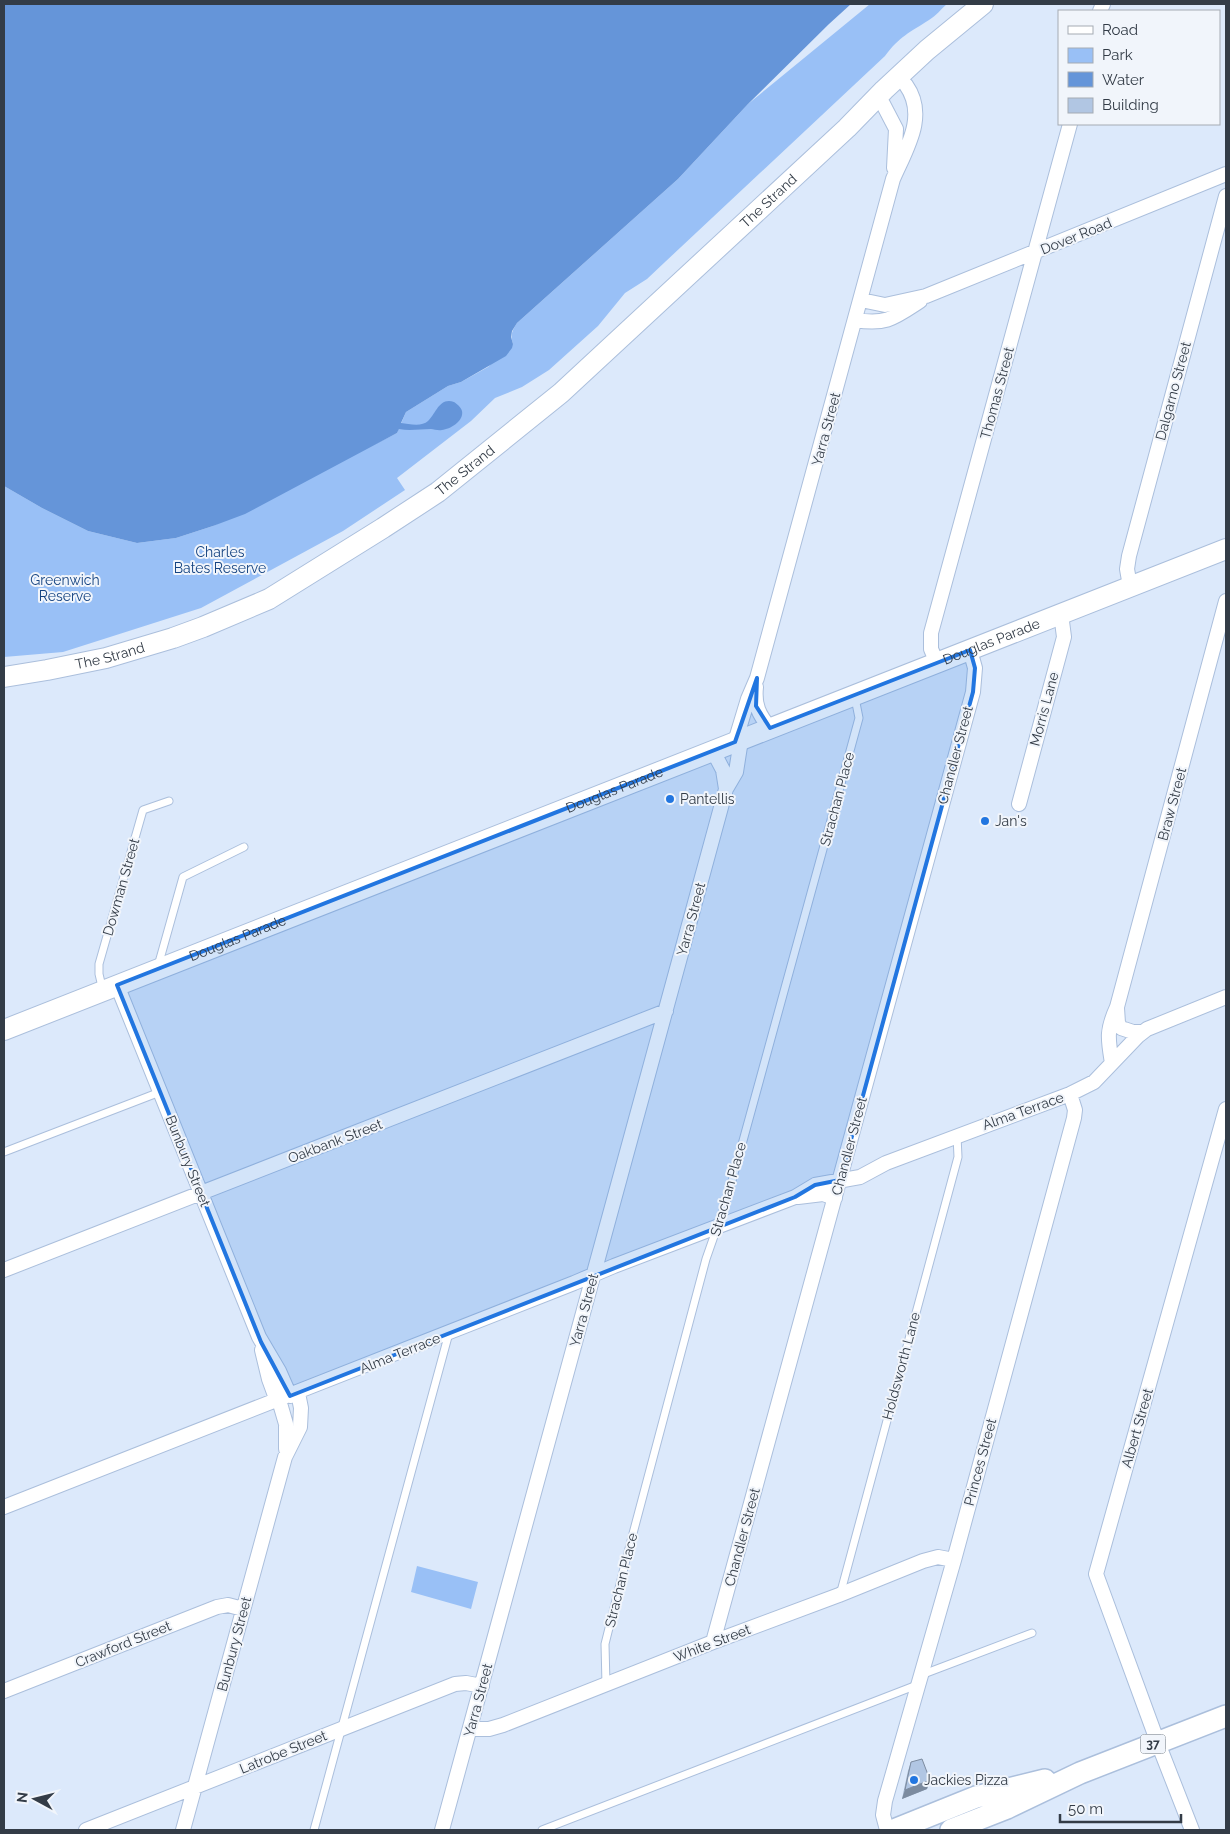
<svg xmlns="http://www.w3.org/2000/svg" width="1230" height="1834" font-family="Raleway,sans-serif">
<rect width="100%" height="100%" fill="#dce9fb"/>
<!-- green -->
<path fill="#99c0f6" d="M870 4H947C941 9 936 16 929 20 909 33 900 36 885 56L665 262 647 279 625 293 598 326 549 370 522 387 495 398 471 421 397 478 405 490 343 531 201 608 63 652 4 657V486L42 508 88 531 137 543 176 538 213 526 397 433 406 412 448 386 461 382 488 367 513 344C510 335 512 331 517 323L678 179 748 104Z
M417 1566 478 1582 471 1609 411 1592Z"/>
<!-- water -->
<path fill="#6595d9" d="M4 4H851L829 24 748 104 678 179 517 323 512 331 511 337 513 344 512 348 506 356 461 382 448 386 406 412 401 423C409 424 422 427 428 421 436 414 439 397 454 402 457 404 461 407 462 411 464 421 451 429 442 430 438 431 434 429 431 429 420 429 410 431 399 429L397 433 245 514 213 526 176 538 137 543 88 531 42 508 4 486Z"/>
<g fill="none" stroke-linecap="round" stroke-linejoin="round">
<!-- lane casing -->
<g stroke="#abbfdc" stroke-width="9">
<path id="lane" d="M158 966 183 877 244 847
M103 991 99 974V964L143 810 169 801
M4 1152 160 1092
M840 1595 958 1157 957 1136
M921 1675 1032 1633
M606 1685 605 1644 627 1556 706 1259 727 1199 859 718 855 698
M314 1830 449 1333
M542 1830 917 1685"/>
</g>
<!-- street casing -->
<g stroke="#abbfdc" stroke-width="16">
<path id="street" d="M1100 11 1103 4
M883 104 896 129 894 168
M861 300 885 305 926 296 1226 174
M855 320C887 325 894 318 920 301
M1130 586 1127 569 1129 556 1226 196
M937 663 931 649V633L1070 124
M756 687C754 705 759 715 770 728
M735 742 748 699 757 678 893 179C906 149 928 116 906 85
M713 751 723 770 726 789
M1019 804 1064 637 1061 614
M117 985 259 1337 279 1371 290 1396
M1117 1008 1118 1023 1121 1028 1133 1032H1143
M1112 1063C1108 1039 1106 1031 1117 1007L1226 601
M798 1197 823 1194 835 1198
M4 1270 666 1011
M262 1350 269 1379 277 1401
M279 1400 286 1424V1449
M4 1507 574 1283 614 1266 795 1197 815 1185 860 1177 886 1163 1070 1094 1094 1082 1138 1036 1147 1029 1226 997
M713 1642 973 692 975 668 970 650
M4 1691 217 1607 228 1605 243 1609
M471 1729H489L503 1725 713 1642 839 1595 923 1561 938 1557 954 1560
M86 1830 455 1684 466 1683 482 1686
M183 1830 285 1457 300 1427 301 1408 298 1393
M442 1830 726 789 736 772 741 740
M887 1830 883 1815 885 1801 954 1560 1074 1118 1075 1110 1070 1094
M1192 1830 1158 1743 1096 1574 1226 1109"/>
</g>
<!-- secondary casing -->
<g stroke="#abbfdc" stroke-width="22">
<g id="secondary">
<path id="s1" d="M4 677 47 670 106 658 173 638 203 627 269 599 383 528 438 492 561 393 847 128 884 90 927 50 983 4"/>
<path id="s2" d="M4 1030 1226 549"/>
</g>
</g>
<!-- primary casing -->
<g stroke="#abbfdc" stroke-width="24">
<path id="primary" d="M894 1830 976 1797 1045 1780
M951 1830 1007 1808 1080 1773 1226 1716"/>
</g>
<!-- lane -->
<use href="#lane" stroke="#fff" stroke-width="7"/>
<!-- street -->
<use href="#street" stroke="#fff" stroke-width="14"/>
<!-- secondary -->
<use href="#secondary" stroke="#fff" stroke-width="20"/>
<!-- primary -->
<use href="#primary" stroke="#fff" stroke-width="21"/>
</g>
<!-- wall -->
<path fill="#98aac3" d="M911 1762 930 1780 927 1789 902 1799 908 1771Z"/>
<!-- shaded-wall -->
<path fill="#7c8b9f" d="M930 1780 927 1789 902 1799 905 1790Z"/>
<!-- building -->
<path fill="#b1c6e3" stroke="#7c8b9f" d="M922 1759 930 1780 905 1790 911 1762Z"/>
<!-- marked area -->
<path fill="#2276e0" fill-opacity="0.2" stroke="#2276e0" stroke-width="4" stroke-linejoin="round" d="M970 650 975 668 973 692 840 1180 815 1185 795 1197 290 1396 261 1342 117 985 735 742 757 678 756 706 770 728Z"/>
<!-- markers -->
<g fill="#2276e0" stroke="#f1f5fb" stroke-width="2">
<circle cx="670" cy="799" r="5"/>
<circle cx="985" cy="821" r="5"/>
<circle cx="914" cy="1780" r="5"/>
</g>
<g text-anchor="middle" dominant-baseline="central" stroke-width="4" stroke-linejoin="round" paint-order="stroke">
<!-- shield labels -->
<rect fill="#f1f5fb" stroke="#6c747d" stroke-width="1" x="1140.5" y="1734.5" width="25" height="19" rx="4"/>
<g font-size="12" font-weight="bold" fill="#333c47">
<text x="1153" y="1744">37</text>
</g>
<!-- street labels -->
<g font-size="14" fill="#333c47" stroke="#f1f5fb">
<text stroke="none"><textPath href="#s1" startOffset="918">The Strand</textPath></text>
<text transform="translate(1076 236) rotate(-22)">Dover Road</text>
<text transform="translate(1173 391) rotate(-75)">Dalgarno Street</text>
<text transform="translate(997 393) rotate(-75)">Thomas Street</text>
<text transform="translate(826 429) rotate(-75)">Yarra Street</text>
<text stroke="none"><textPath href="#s1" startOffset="512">The Strand</textPath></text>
<text stroke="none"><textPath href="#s2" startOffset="1061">Douglas Parade</textPath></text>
<text stroke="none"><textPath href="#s1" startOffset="108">The Strand</textPath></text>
<text transform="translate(1044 709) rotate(-75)">Morris Lane</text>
<text transform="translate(955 755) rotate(-75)">Chandler Street</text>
<text stroke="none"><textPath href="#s2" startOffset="656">Douglas Parade</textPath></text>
<text transform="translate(837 799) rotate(-75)">Strachan Place</text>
<text transform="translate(1172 804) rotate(-75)">Braw Street</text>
<text transform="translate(121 887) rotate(-74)">Dowman Street</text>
<text transform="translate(691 919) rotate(-75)">Yarra Street</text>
<text stroke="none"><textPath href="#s2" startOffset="251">Douglas Parade</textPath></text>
<text transform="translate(1023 1111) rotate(-20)">Alma Terrace</text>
<text transform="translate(335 1141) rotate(-21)">Oakbank Street</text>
<text transform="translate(849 1146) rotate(-75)">Chandler Street</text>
<text transform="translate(188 1161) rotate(68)">Bunbury Street</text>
<text transform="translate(728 1189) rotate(-74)">Strachan Place</text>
<text transform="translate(584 1310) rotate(-75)">Yarra Street</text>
<text transform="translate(400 1353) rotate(-22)">Alma Terrace</text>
<text transform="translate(901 1366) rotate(-75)">Holdsworth Lane</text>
<text transform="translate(1137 1428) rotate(-74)">Albert Street</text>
<text transform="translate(980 1462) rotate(-75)">Princes Street</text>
<text transform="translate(742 1537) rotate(-75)">Chandler Street</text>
<text transform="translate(621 1580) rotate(-76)">Strachan Place</text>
<text transform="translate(712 1643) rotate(-21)">White Street</text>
<text transform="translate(123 1644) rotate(-22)">Crawford Street</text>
<text transform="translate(234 1644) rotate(-75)">Bunbury Street</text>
<text transform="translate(478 1700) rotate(-75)">Yarra Street</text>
<text transform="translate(283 1752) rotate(-22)">Latrobe Street</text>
</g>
<!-- park labels -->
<g font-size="14" fill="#144381" stroke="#f1f5fb">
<text x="220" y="552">Charles<tspan x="220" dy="16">Bates Reserve</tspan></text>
<text x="65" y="580">Greenwich<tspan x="65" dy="16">Reserve</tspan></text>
</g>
<!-- poi labels -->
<g font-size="14" fill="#333c47" stroke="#f1f5fb" text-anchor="start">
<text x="680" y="799">Pantellis</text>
<text x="995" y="821">Jan's</text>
<text x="924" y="1780">Jackies Pizza</text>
</g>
</g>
<!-- border -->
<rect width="1230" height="1834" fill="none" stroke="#333c47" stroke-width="10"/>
<!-- legend -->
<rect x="1058" y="10" width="162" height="115" fill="#f1f5fb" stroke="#a5abb3"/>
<rect x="1068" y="26" width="25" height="8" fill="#ffffff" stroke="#a5abb3"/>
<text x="1102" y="35" font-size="15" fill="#333c47">Road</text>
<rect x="1068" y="48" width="25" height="15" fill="#99c0f6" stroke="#a5abb3"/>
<text x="1102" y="60" font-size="15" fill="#333c47">Park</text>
<rect x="1068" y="72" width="25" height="15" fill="#6595d9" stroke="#a5abb3"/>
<text x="1102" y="85" font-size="15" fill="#333c47">Water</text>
<rect x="1068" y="98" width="25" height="15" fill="#b1c6e3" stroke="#a5abb3"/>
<text x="1102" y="110" font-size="15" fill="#333c47">Building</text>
<!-- north arrow -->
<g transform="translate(35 1799) rotate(277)" stroke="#f1f5fb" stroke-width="4" paint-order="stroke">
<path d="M0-4L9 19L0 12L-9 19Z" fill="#333c47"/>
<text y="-8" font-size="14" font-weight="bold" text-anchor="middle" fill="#333c47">N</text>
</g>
<!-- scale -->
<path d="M1060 1814v8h121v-8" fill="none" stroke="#333c47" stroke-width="2.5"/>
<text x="1068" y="1814" font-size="15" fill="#333c47" stroke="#f1f5fb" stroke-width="4" paint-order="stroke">50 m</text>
</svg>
